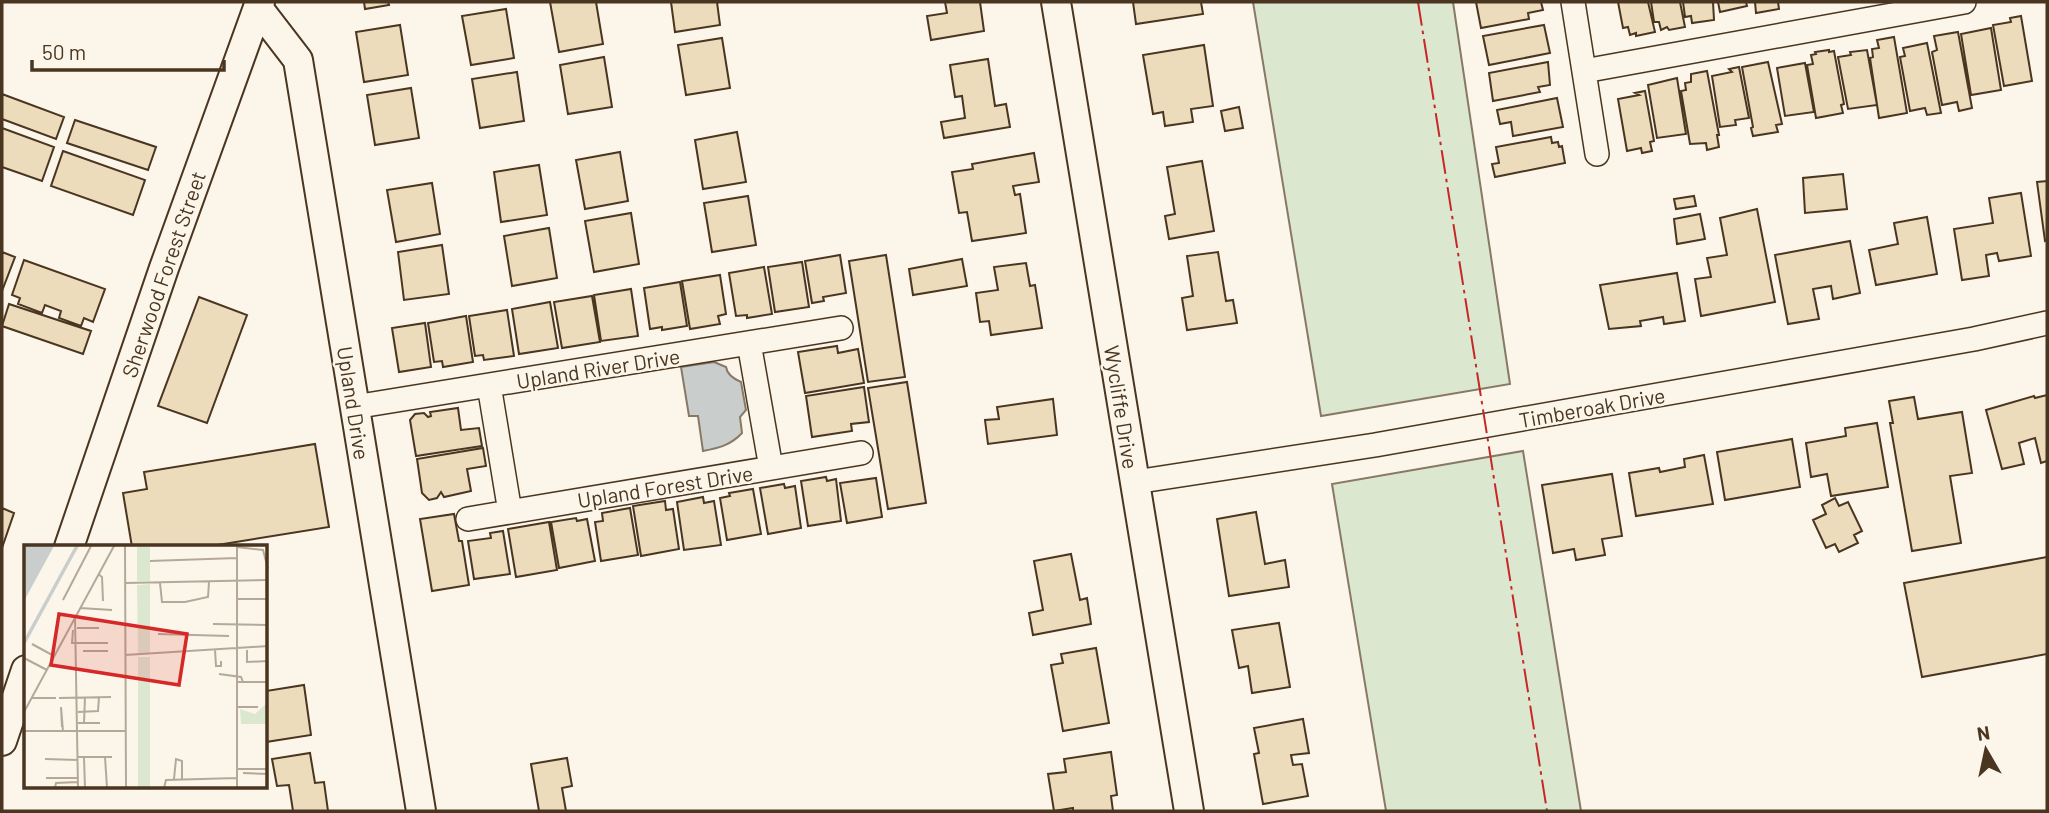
<svg xmlns="http://www.w3.org/2000/svg" width="2049" height="813" font-family="Barlow,sans-serif">
<rect width="100%" height="100%" fill="#fbf6e9"/>
<!-- green -->
<path fill="#dce7d0" stroke="#887966" stroke-width="2" d="M1253 2H1453L1510 384 1321 416Z
M1523 451 1581 811H1386L1332 484Z"/>
<!-- water -->
<path fill="#c9cecd" stroke="#887966" stroke-width="2" d="M714 362 726 367C727 374 734 379 741 382L746 410 740 417 742 433C731 445 719 448 703 451L698 416H689L681 367Z"/>
<!-- building -->
<path fill="#ecdcbc" stroke="#4a3520" stroke-width="2" d="M364 2H388L389 5 365 9Z
M550 2H596L603 44 559 52Z
M671 2H717L720 25 675 32Z
M945 2H980L984 31 931 40 927 16 947 13Z
M1133 2H1201L1203 14 1136 24Z
M1476 2H1541L1543 10 1528 13 1529 19 1481 28Z
M1618 2H1648L1655 32 1636 36V33L1630 35 1628 27 1623 28Z
M1651 2H1680L1685 27 1669 30 1667 27 1661 30 1659 22H1654Z
M1683 2H1713L1714 20 1692 23 1691 16 1685 17Z
M1718 2H1746L1747 6 1720 12Z
M1755 2H1778L1779 9 1756 13Z
M506 9 514 58 471 65 462 16Z
M2021 16 2032 81 2004 86 1993 25 2011 22 2010 18Z
M400 25 408 75 364 82 356 32Z
M1544 25 1550 53 1489 65 1483 36Z
M1991 28 2001 90 1971 95 1961 34Z
M1958 32 1972 108 1959 111 1957 102 1942 105 1932 52 1937 50 1934 36Z
M1894 37 1907 113 1879 118 1870 58 1873 57 1872 49 1879 48 1877 40Z
M722 38 730 88 686 95 678 45Z
M1927 43 1941 113 1927 115 1925 108 1910 111 1900 57 1905 56 1903 48Z
M1204 45 1213 106 1191 109 1193 122 1165 126 1163 112 1153 114 1143 55Z
M1829 50V52L1834 51 1844 104 1841 105 1843 113 1816 118 1807 65 1813 64 1811 55 1816 54 1815 52Z
M1867 50 1877 105 1848 109 1838 57 1851 55 1850 52Z
M604 57 612 107 568 114 560 65Z
M988 59 995 106 1006 104 1010 127 944 138 941 122 965 118 962 96 955 97 950 65Z
M1548 62 1550 85 1538 87 1540 92 1493 101 1489 73Z
M1768 62 1782 124 1776 125 1778 132 1753 136 1751 128 1753 127 1742 67Z
M1805 63 1814 112 1785 116 1777 68Z
M1739 67 1749 118 1735 120 1736 125 1720 127 1712 76 1732 72 1729 69Z
M1707 71 1719 135H1717L1719 147 1707 150 1706 143 1690 144 1681 91 1686 90 1685 83 1691 82V74Z
M517 72 524 121 480 128 472 79Z
M1677 78 1686 134 1657 138 1648 85Z
M411 88 419 138 375 145 367 95Z
M1645 91 1654 141 1650 142 1652 151 1642 153 1641 148 1627 151 1618 99 1639 95 1635 93Z
M2 94 64 117 56 139 2 119Z
M1557 98 1563 127 1513 136 1511 122 1500 124 1497 110Z
M1239 107 1243 128 1225 131 1221 111Z
M75 120 156 147 148 170 67 143Z
M2 128 54 147 42 181 2 167Z
M737 132 746 182 703 189 695 140Z
M1551 137 1552 143 1558 142 1559 147 1562 146 1565 163 1495 177 1492 164 1499 163 1496 147Z
M63 151 145 180 133 215 51 186Z
M620 152 628 201 585 209 576 160Z
M1034 153 1039 182 1013 186 1015 195 1020 194 1026 233 972 241 967 212 959 213 952 172 973 169 972 164Z
M1202 161 1214 231 1169 239 1165 216 1175 214 1167 167Z
M539 165 547 215 501 222 494 172Z
M1843 174 1847 209 1805 213 1803 178Z
M2047 181V240L2045 241 2037 182Z
M432 183 440 234 396 242 387 190Z
M2021 193 2031 256 1999 261 1997 253 1986 255 1989 276 1962 280 1954 229 1993 223 1989 198Z
M748 196 756 245 712 252 704 203Z
M1694 196 1696 206 1676 209 1674 199Z
M1757 209 1775 302 1701 316 1695 279 1711 277 1707 258 1727 255 1720 218Z
M631 213 639 264 594 272 585 221Z
M1700 214 1705 239 1677 244 1674 219Z
M1927 217 1937 274 1876 285 1869 250 1898 244 1894 223Z
M549 228 557 278 512 286 504 236Z
M1850 241 1860 293 1833 299 1831 286 1813 289 1819 319 1788 324 1775 255Z
M442 245 449 294 404 300 398 252Z
M2 252 15 257 2 291Z
M1218 252 1226 301 1233 300 1237 323 1187 330 1182 298 1193 296 1187 256Z
M840 255 846 293 823 297 824 301 812 303 805 261Z
M886 255 905 377 868 382 849 261Z
M962 259 967 286 913 295 909 269Z
M24 260 105 289 93 322 84 318 81 326 59 318 61 311 45 305 42 313 18 304 20 298 12 295Z
M802 262 809 307 775 312 768 267Z
M1026 263 1030 286 1035 285 1042 328 991 335 989 321 980 322 976 293 998 290 994 267Z
M764 267 772 314 747 318V315L736 316 729 273Z
M1677 273 1685 321 1664 324 1663 317 1640 321 1641 326 1609 329 1600 285Z
M720 275 726 314 718 316 720 324 690 329 682 281Z
M680 282 687 326 662 330V327L650 329 644 288Z
M631 289 638 336 601 341 594 295Z
M592 296 600 342 562 348 554 302Z
M199 297 247 315 207 423 158 406Z
M550 302 558 348 519 354 512 309Z
M9 304 91 331 83 354 2 326Z
M507 310 514 356 484 360 483 355 475 356 469 316Z
M466 316 473 362 443 367 442 361 434 362 428 323Z
M425 323 431 367 399 372 392 328Z
M837 346 838 353 858 349 864 383 805 393 798 352Z
M907 382 926 503 888 509 868 388Z
M864 387 869 422 851 424 852 431 812 437 806 396Z
M2047 395V461L2041 463 2035 438 2019 443 2024 464 2002 469 1986 410 2034 396 2035 398Z
M1914 397 1918 419 1962 412 1972 473 1950 476 1961 543 1912 551 1890 423H1893L1889 401Z
M1053 399 1057 435 988 444 985 420 999 419 997 407Z
M458 408 461 430 479 428 482 446 416 456 410 420 415 414 424 413 428 417 431 416 430 412Z
M1877 423 1888 487 1831 496 1827 474 1811 477 1806 443 1846 436 1845 428Z
M1792 439 1800 487 1725 500 1717 452Z
M315 444 329 527 205 547H132L123 493 147 489 144 472Z
M483 448 486 466 467 469 471 491 444 497 441 492 437 498 429 500 422 493 417 459Z
M1704 455 1713 504 1636 516 1629 473 1659 468 1660 472 1685 467 1684 459Z
M1612 474 1622 536 1602 539 1605 555 1576 560 1574 549 1553 553 1542 485Z
M826 477 827 481 836 479 841 521 808 526 801 481Z
M876 478 882 517 847 523 840 483Z
M784 484 785 488 795 486 801 528 768 534 760 488Z
M753 489 761 534 727 540 720 498 730 496 729 493Z
M703 497 704 503 714 501 721 545 684 550 677 502Z
M1835 498 1839 506 1848 502 1862 531 1854 535 1858 543 1839 552 1835 544 1826 548 1813 520 1826 514 1822 505Z
M665 501 666 510 673 509 679 549 641 556 633 506Z
M2 508 14 513 2 548Z
M630 508 638 555 601 561 595 522 603 521 602 513Z
M1256 512 1265 564 1285 560 1289 587 1229 596 1217 519Z
M454 514 459 541H462L469 585 432 591 420 519Z
M576 518 577 521 587 519 595 561 559 568 551 522Z
M549 522 557 570 516 577 508 529Z
M503 531 510 574 474 579 468 541 491 538 490 533Z
M1071 554 1080 600 1087 598 1091 624 1033 635 1029 613 1043 610 1034 561Z
M2047 557V654L1922 677 1904 583Z
M1279 623 1290 687 1252 693 1248 666 1239 668 1232 630Z
M1096 648 1109 723 1063 731 1051 665 1063 663 1061 654Z
M304 685 311 735 266 742V691Z
M1303 719 1309 753 1291 755 1293 765 1302 764 1308 796 1263 804 1254 754 1259 753 1254 728Z
M1111 752 1117 795 1111 796 1113 811H1073V808L1054 811 1048 774 1066 772 1064 759Z
M310 753 315 783 324 782 328 811H293L289 785 277 786 272 759Z
M567 758 572 786 562 788 566 811H539L531 764Z"/>
<g fill="none" stroke-linecap="round" stroke-linejoin="round">
<!-- minor casing -->
<g stroke="#4a3520" stroke-width="26">
<path id="minor" d="M1573 2 1597 154
M1584 71 1964 2
M749 343 771 468
M489 385 510 512
M354 407 841 328
M1135 482 1375 445 1974 339 2047 323
M468 519 861 453"/>
</g>
<!-- tertiary casing -->
<g stroke="#4a3520" stroke-width="32">
<path id="tertiary" d="M1056 2 1189 811
M258 8 298 60 421 811
M69 547 164 268 260 2
M2 741 26 670"/>
</g>
<!-- minor -->
<use href="#minor" stroke="#fbf6e9" stroke-width="23"/>
<!-- tertiary -->
<use href="#tertiary" stroke="#fbf6e9" stroke-width="28"/>
<!-- power -->
<path stroke="#c62828" stroke-width="2" stroke-dasharray="24 5 3.5 5" stroke-linecap="butt" d="M1418 2 1547 811"/>
</g>
<g text-anchor="middle" dominant-baseline="central" stroke-width="5" stroke-linejoin="round" paint-order="stroke">
<!-- street labels -->
<g font-size="21" fill="#4a3520" stroke="#fbf6e9">
<text transform="translate(163 274) rotate(-71)">Sherwood Forest Street</text>
<text transform="translate(598 368) rotate(-9)">Upland River Drive</text>
<text transform="translate(354 403) rotate(81)">Upland Drive</text>
<text transform="translate(1122 407) rotate(81)">Wycliffe Drive</text>
<text transform="translate(1592 407) rotate(-10)">Timberoak Drive</text>
<text transform="translate(665 486) rotate(-9)">Upland Forest Drive</text>
</g>
</g>
<!-- overview -->
<g transform="translate(24 545)">
<rect width="243" height="243" fill="#fbf6e9"/>
<path d="M113 1H126V36H113ZM126 39V108H114L113 40ZM114 112H126V243H114ZM243 158V179H217L216 164 231 169Z" fill="#dce7d0"/>
<path d="M0 1H30L0 56Z" fill="#c9cecd"/>
<path fill="none" stroke="#c9cecd" stroke-width="3.5" d="M0 98 53 1"/>
<path fill="none" stroke="#b4a999" stroke-width="2" d="M101 1 102 243M213 2 239 5 244 24M126 16 213 13M74 29 78 32 79 56M101 38 244 35M136 38 138 57H161L184 52 185 37M214 54H244M39 55 67 1M56 63 88 65M51 72 54 243M189 79 244 80M53 83H75M49 85 48 98H84M134 89 205 91M8 99 30 111M191 105 192 121H197V116M223 105V117L244 116M59 106H84M101 110 244 101M0 113 23 125M195 129 217 132 219 137M214 137H244M8 153H32M35 153 87 152M213 162H234M0 167 90 1M54 167 74 166 75 152M54 178H76M60 178 61 152M38 182 37 162 39 186M0 186H102M54 212H88M60 212 61 243M81 212 83 243M21 214 54 215M213 224H244M219 228 244 229M22 233H54M150 234 152 214 158 216V234M31 243 32 238 54 237M140 243 142 235 213 233M213 243V1"/>
<path fill="#d62828" fill-opacity="0.15" stroke="#d62828" stroke-width="3.5" d="M35 69 163 89 155 140 27 120Z"/>
<rect width="243" height="243" fill="none" stroke="#4a3520" stroke-width="3.5"/>
</g>
<!-- border -->
<rect width="2049" height="813" fill="none" stroke="#4a3520" stroke-width="7"/>
<!-- north arrow -->
<g transform="translate(1986 750) rotate(351)" stroke="#fbf6e9" stroke-width="5" paint-order="stroke">
<path d="M0-5L12 26L0 18L-12 26Z" fill="#4a3520"/>
<text y="-10" font-size="19" font-weight="bold" text-anchor="middle" fill="#4a3520">N</text>
</g>
<!-- scale -->
<path d="M32 60v10h192v-10" fill="none" stroke="#4a3520" stroke-width="3.5"/>
<text x="42" y="60" font-size="21" fill="#4a3520" stroke="#fbf6e9" stroke-width="5" paint-order="stroke">50 m</text>
</svg>
